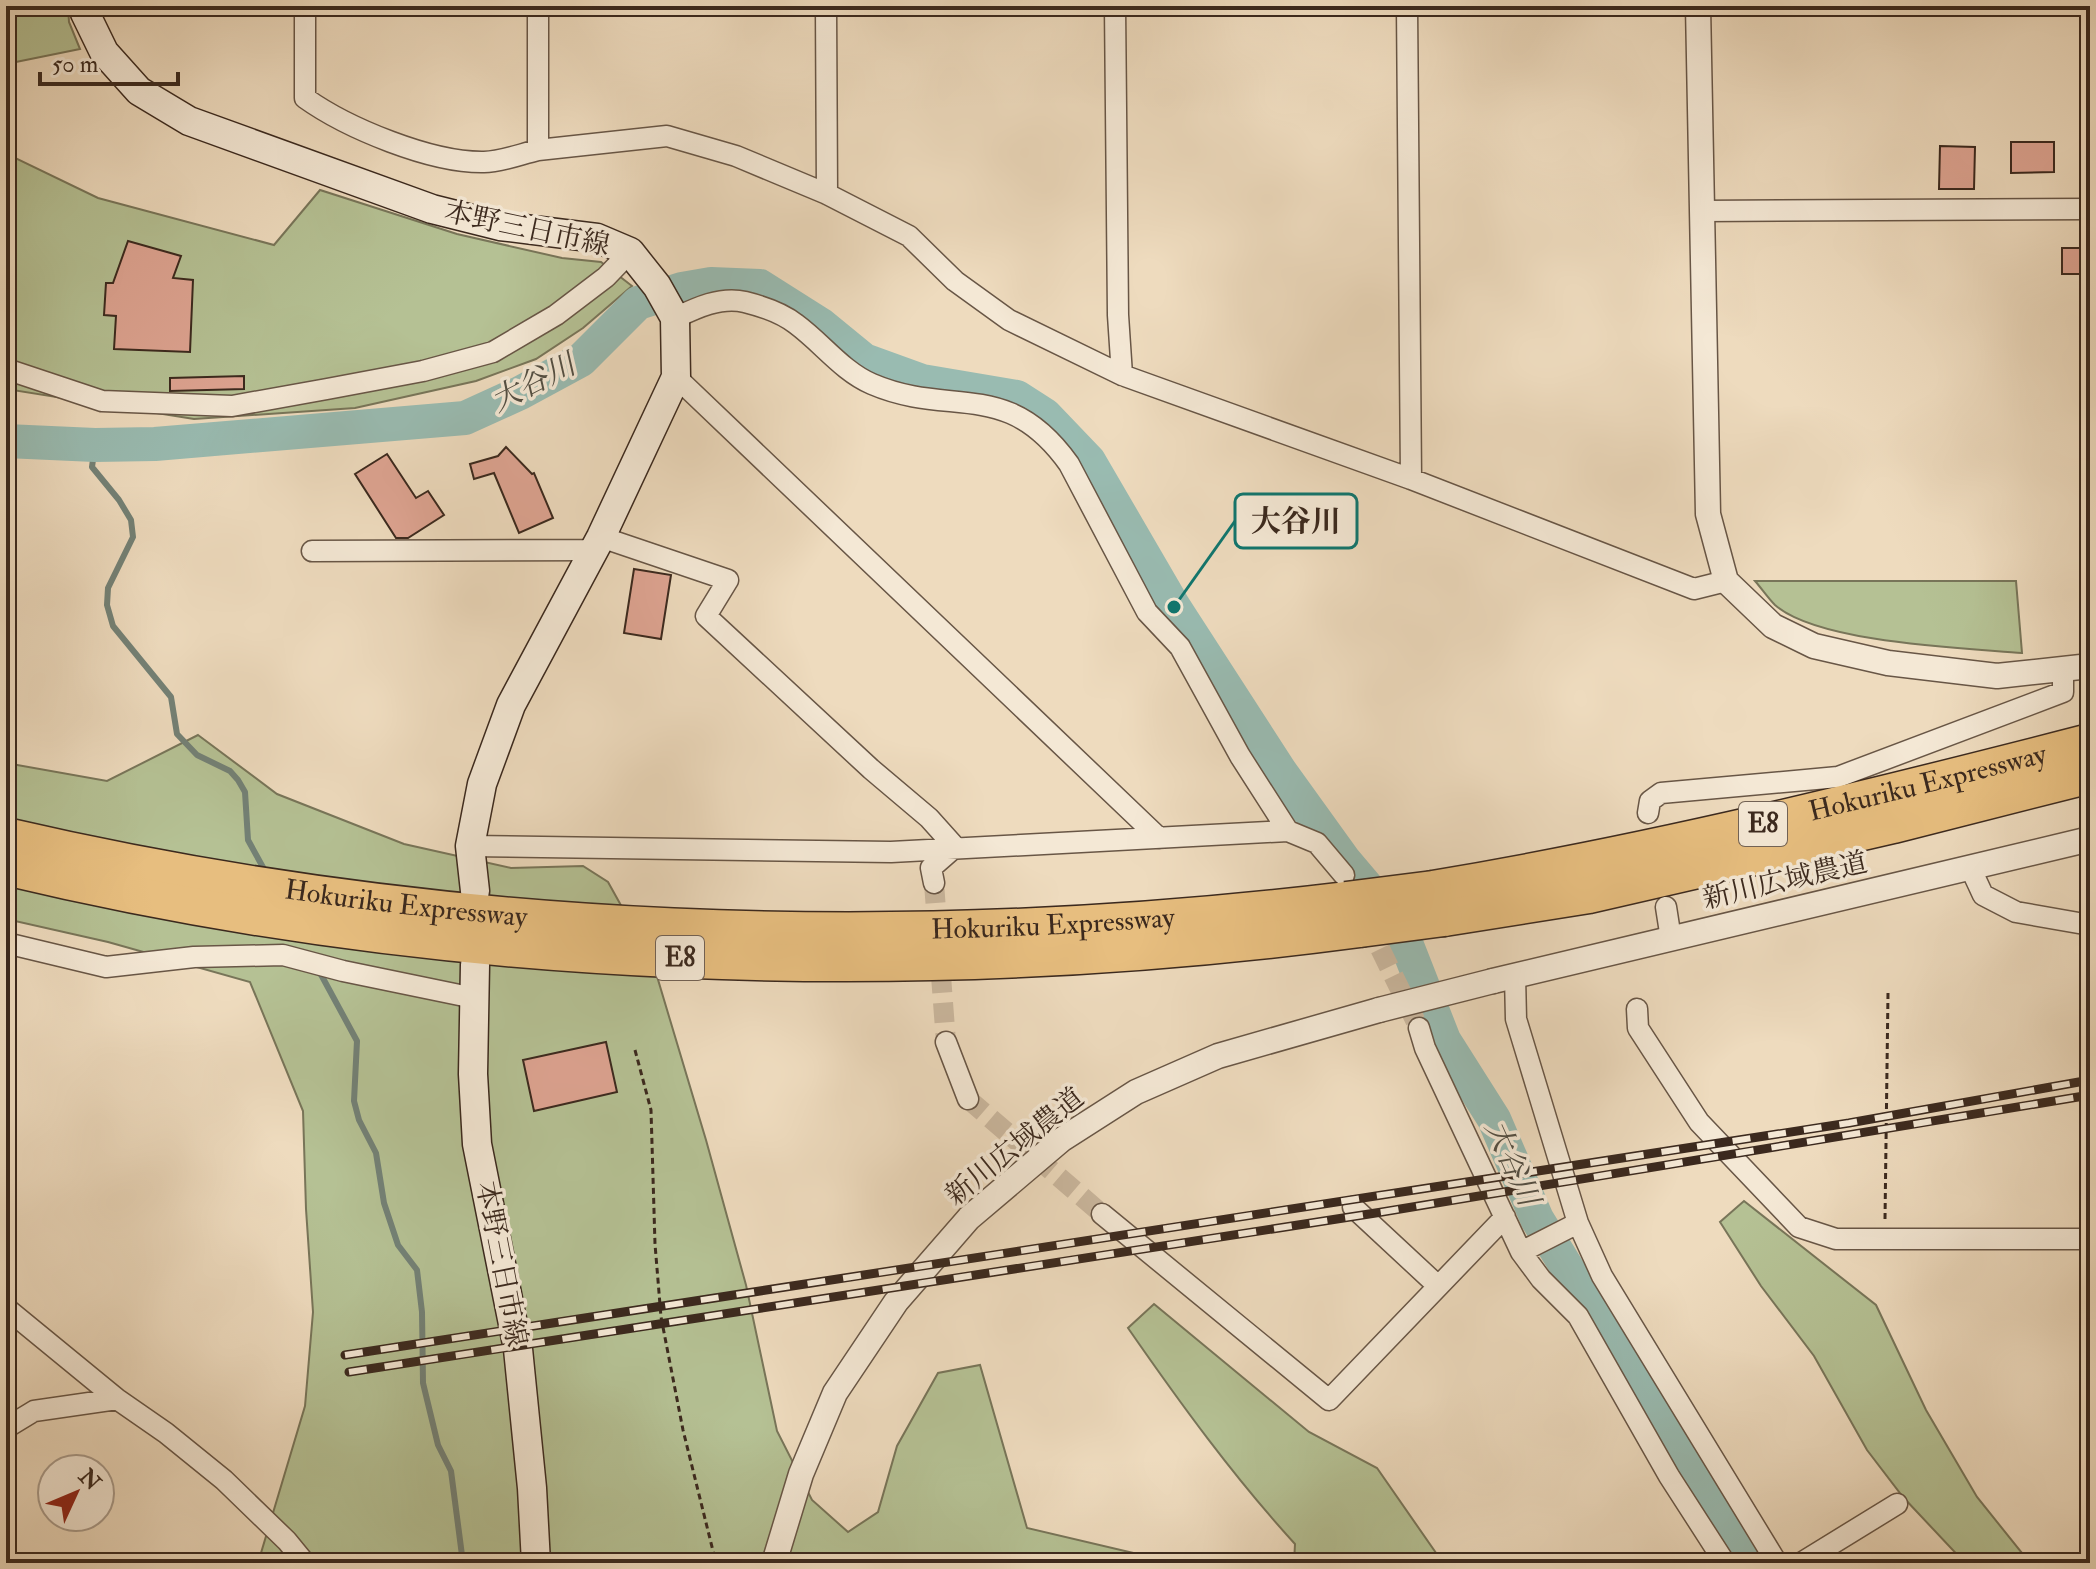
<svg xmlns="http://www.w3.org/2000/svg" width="2096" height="1569" font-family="'IM FELL Double Pica','Noto Serif JP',serif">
<rect width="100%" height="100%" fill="#eedbbe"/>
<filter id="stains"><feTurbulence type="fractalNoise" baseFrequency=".0025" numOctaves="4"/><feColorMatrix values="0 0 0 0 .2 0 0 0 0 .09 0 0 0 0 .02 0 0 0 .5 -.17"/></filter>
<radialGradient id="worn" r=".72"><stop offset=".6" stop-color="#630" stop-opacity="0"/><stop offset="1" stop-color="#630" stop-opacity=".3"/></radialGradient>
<!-- green -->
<path fill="#b5c194" stroke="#787559" stroke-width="2" d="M6 6H68L69 22 80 49 6 64Z
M6 151 15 158 98 198 274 245 320 190 457 234 562 258 601 262 632 286 583 328 536 359 476 381 355 408 194 419 6 389Z
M1755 581H2016L2022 653C1963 648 1819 643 1775 605 1768 598 1762 589 1755 581Z
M198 735 277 794 404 844 511 868 583 866 608 882 653 963 706 1140 746 1285 777 1431 812 1500 848 1532 878 1512 897 1446 938 1373 980 1365 1027 1528 1176 1563H258L305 1406 313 1312 306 1209 303 1111 250 982 108 942 6 919V763L107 781Z
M1744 1201 1876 1305 1926 1410 1977 1497 2030 1563H1965L1903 1497 1867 1450 1814 1356 1761 1286 1720 1222Z
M1154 1304 1309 1432 1377 1468 1443 1563H1294L1295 1544C1233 1476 1180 1403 1128 1328Z"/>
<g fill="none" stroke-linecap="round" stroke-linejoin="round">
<!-- stream -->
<path stroke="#738176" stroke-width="6" d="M95 445 92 467 119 500 131 520 133 537 108 588 107 605 113 626 171 697 177 734 197 755 230 771 238 780 245 792 248 840 265 871
M318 969 357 1041 354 1101 359 1120 376 1153 384 1203 398 1245 417 1270 422 1312 423 1383 438 1445 451 1471 463 1563"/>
<!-- river -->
<path stroke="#99bbb1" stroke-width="34" d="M6 441 95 445 155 444 465 418 520 393 581 360 638 303 682 289 711 284 760 286 820 324 864 360 922 381 1017 397 1045 415 1089 461 1174 607 1280 771 1344 860 1399 925 1444 1040 1494 1119 1537 1219 1749 1563"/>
</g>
<!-- building -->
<path fill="#dea492" stroke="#3b291e" stroke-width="2" d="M2011 142H2054V172L2011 173Z
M1940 146 1975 147 1974 189H1939Z
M128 241 181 256 173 278 193 280 190 352 114 349 116 316 104 315 106 283H113Z
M2062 248H2090V274H2062Z
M244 376V389L170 391V378Z
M506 447 532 474 534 473 553 518 519 533 494 473 474 479 470 464 498 456Z
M387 454 416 498 428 491 444 515 408 538H396L355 474Z
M634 569 671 575 661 639 624 633Z
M606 1042 617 1092 534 1111 523 1060Z"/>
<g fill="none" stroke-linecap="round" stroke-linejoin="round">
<!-- minor-tunnel -->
<path stroke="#cab79e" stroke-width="20" stroke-dasharray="20 10" stroke-linecap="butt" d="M934 883 946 1042
M1367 922 1419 1028
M968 1099 1102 1214"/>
<!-- minor casing -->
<g stroke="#685646" stroke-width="23">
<path id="minor" d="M305 6V98C347 128 431 163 484 162 501 162 521 154 538 150
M538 6V150L667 136 736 156 827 194 909 236 955 281 1009 320 1122 375 1411 479 1694 589 1726 581
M826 6 827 194
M1115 6 1118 315 1122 375
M1407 6 1411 479
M1701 211 2090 209
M675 318C696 308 721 296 745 302 761 306 782 313 796 324 822 343 842 371 872 384 951 418 1007 377 1069 464L1147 612 1180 647 1240 756 1288 831
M6 369 102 401 232 406 327 389 423 371 493 352 556 315 606 277 630 252
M676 377 1159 838
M601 537 728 580 706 616 871 769 929 818 955 847
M312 551 594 550
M1648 813 1650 801 1661 793 1838 777 2063 692V670
M470 846 891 852 1288 831 1317 843 1344 875
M1970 867 1983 895 2016 912 2090 925
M934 883 931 868 955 847
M1666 907 1671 939
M6 943 106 967 194 957 283 955 343 971 474 998
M1515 976 1516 1019 1578 1223 1602 1276 1777 1563
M1637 1009 1638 1028 1699 1122 1799 1227 1836 1239H2090
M1419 1028 1425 1048 1521 1252 1541 1279 1578 1316 1669 1476 1725 1563
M946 1042 968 1099
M1353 1207 1438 1286
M1102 1214 1329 1400 1505 1217
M1521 1252 1578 1223
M6 1308 117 1399 166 1433 224 1480 287 1541 305 1563
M6 1428 34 1411 117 1399
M1801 1563 1897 1504"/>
</g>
<!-- tertiary casing -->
<g stroke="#685646" stroke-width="27">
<path id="tertiary" d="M1698 6 1708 514 1726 581 1773 626 1814 646 1888 663 1997 676 2090 666
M1493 981 2090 839
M774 1563 801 1474 835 1393 896 1302 969 1218 1061 1140 1136 1092 1218 1056 1379 1010"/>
</g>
<!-- secondary casing -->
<g stroke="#3b291e" stroke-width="31">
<path id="secondary" d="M84 6 85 13 104 52 139 91 189 121 432 209 500 226 597 238 630 252 657 286 675 318 676 377 601 537 511 705 482 784 470 846 475 891
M475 965 473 1074 477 1144 518 1349 532 1488 536 1563"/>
</g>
<!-- motorway casing -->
<g stroke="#3b291e" stroke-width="39">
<g id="motorway">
<path id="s1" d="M6 836C445 938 900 954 1346 900"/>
<path d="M6 867C444 972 915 988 1360 929"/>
<path id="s2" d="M1433 889C1656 852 1872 798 2090 742"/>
<path d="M1444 918 1589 895 1893 825 2090 775"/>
</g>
</g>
<!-- path -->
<path stroke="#3b291e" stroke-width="3" stroke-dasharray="6 4" stroke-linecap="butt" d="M635 1050 651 1110 655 1244 661 1317 683 1430 716 1563
M1885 1219 1888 993"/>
<!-- minor -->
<use href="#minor" stroke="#f4e8d5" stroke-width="20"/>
<!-- tertiary -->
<use href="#tertiary" stroke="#f4e8d5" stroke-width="24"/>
<!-- secondary -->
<use href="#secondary" stroke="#f4e8d5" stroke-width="28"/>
<!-- motorway -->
<use href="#motorway" stroke="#e7be7f" stroke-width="36"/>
<!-- rail casing -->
<g stroke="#3b291e" stroke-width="9">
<path id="rail" d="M345 1355 1849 1123 2090 1080
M349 1372 1382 1212 2090 1095"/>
</g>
<!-- rail -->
<use href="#rail" stroke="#f4e8d5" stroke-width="6" stroke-dasharray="18" stroke-linecap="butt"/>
<!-- tertiary-bridge casing -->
<g stroke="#685646" stroke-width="27" stroke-linecap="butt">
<path id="tertiary-bridge" d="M1379 1010 1493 981"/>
</g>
<!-- motorway-bridge casing -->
<g stroke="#3b291e" stroke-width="39" stroke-linecap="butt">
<path id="motorway-bridge" d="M1346 900 1433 889
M1360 929 1444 918"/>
</g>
<!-- tertiary-bridge -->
<use href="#tertiary-bridge" stroke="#f4e8d5" stroke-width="24"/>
<!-- motorway-bridge -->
<use href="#motorway-bridge" stroke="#e7be7f" stroke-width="36"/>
</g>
<g text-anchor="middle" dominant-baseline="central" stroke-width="7" stroke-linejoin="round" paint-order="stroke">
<!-- shield labels -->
<g fill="#f4e8d5" stroke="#726255" stroke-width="2">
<rect x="1739" y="802" width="48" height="44" rx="6"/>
<rect x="656" y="936" width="48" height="44" rx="6"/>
</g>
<g font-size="26" font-weight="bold" fill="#3b291e">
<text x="1763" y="824">E8</text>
<text x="680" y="958">E8</text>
</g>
<!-- street labels -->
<g font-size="28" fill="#3b291e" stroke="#f4e8d5">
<text transform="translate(527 229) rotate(12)">本野三日市線</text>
<text stroke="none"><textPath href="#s2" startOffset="506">Hokuriku Expressway</textPath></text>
<text transform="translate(1785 881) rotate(-13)">新川広域農道</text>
<text stroke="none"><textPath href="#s1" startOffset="406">Hokuriku Expressway</textPath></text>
<text stroke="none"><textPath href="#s1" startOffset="1054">Hokuriku Expressway</textPath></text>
<text transform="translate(1015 1147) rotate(-39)">新川広域農道</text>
<text transform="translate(501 1264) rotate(79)">本野三日市線</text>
</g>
<!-- water labels -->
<g font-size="30" font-style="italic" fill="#524e43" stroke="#f4e8d5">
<text transform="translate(533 383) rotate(-27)">大谷川</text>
<text transform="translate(1512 1163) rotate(66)">大谷川</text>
</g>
</g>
<!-- callouts -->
<path fill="none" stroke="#0f766e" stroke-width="3" d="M1174 607L1235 521"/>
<circle fill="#0f766e" stroke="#f4e8d5" stroke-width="3" cx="1174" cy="607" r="8"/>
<rect fill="#f4e8d5" stroke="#0f766e" stroke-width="3" x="1235" y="494" width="122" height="54" rx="8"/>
<g font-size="30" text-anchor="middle" font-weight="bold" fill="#3b291e">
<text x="1296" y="531">大谷川</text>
</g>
<!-- margin -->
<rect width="2096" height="1569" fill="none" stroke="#eedbbe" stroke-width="32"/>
<rect x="8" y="8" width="2080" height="1553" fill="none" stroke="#3b291e" stroke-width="4"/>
<rect x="16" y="16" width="2064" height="1537" fill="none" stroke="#3b291e" stroke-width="2"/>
<!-- north arrow -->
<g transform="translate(76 1493) rotate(46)"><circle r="38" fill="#f4e8d5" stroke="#aa9c8c" stroke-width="2"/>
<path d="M0-6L14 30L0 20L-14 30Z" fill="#8f2418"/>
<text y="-12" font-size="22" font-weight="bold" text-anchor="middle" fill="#3b291e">N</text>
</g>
<!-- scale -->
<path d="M40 72v12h138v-12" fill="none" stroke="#3b291e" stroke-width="4"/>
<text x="52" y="72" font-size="24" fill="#3b291e" stroke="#f4e8d5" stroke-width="6" paint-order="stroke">50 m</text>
<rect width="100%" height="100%" filter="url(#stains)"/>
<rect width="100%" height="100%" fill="url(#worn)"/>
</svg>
